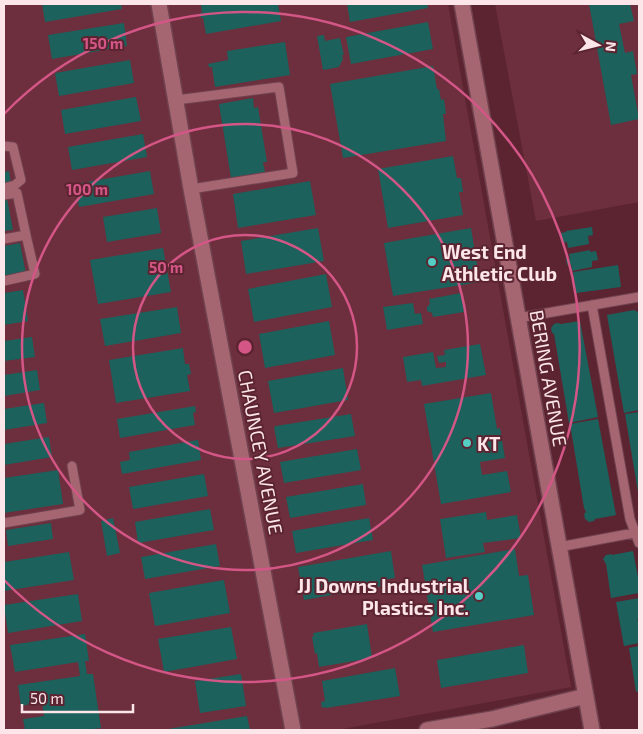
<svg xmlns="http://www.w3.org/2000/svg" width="643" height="734" font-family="'Exo 2',sans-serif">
<rect width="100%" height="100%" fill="#5c2431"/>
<!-- built -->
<path fill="#6d2f3d" d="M4 4H448L571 687 337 730H4Z
M495 4H639V202L536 221Z"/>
<!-- building -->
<path fill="#1c615c" d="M42 4H121L122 9 45 22Z
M201 4H278L281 21 206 34 203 18H201L200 13H202Z
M347 4H427L428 8 350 22Z
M589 4H630L634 21 619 24 625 53 633 51 637 74 631 75 639 119 611 125Z
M428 22 433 49 351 64 346 37Z
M124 23 127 46 52 59 48 35Z
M324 35 325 41 340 38 344 55H342L343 59 339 67 323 70 317 36Z
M285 42 290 75 215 87 212 67H209L208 64 228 60 227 51Z
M130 60 134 83 59 96 55 73Z
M433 66 437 89H439L441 100 444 99 446 114H443L446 141 343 158 330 84Z
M136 97 141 121 65 134 61 110Z
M253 98 254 108 258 107 267 162H263L265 172 231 178 219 104Z
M143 134 147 157 72 170 68 147Z
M453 156 457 178H461L463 192H459L463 215 388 228 378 169Z
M9 171 11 183 4 185V172Z
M150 171 154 194 79 207 75 184Z
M310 181 316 215 238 228 233 194Z
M7 198 13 230 4 231V199Z
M157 208 161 233 107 242 103 217Z
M592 227 593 235 588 236 589 244 568 248 567 242 563 243 561 233 566 232V231Z
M318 228 324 261 246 274 241 241Z
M471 228 480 282 393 296 384 243Z
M20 243 26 274 4 278V246Z
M163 248 171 292 98 304 90 260Z
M590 250V252L596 251 598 260 592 261V267L572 271 571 264 567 265 566 259H570L569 254Z
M618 265 621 287 576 293 573 272Z
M326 274 332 307 254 322 248 289Z
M23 290 28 321 4 325V293Z
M461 293 464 312 433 317 432 313 427 311V307L430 304 429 299Z
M413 303 415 314 421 313 423 324 387 330 383 307Z
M177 307 181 333 105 346 100 319Z
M634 310 638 312 639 317V410L624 413 607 315Z
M329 321 335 355 265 368 259 334Z
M580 321 598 417 569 423 554 334 552 333 551 328 554 324 558 323 561 324Z
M32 337 35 357 4 361V341Z
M480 344 486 375 422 386 421 380 407 382 403 357 433 352 436 368 446 367V362L439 363 437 356 445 355 444 350Z
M183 348 185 364H189L191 374 187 375 190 391 116 403 109 360Z
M343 368 348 400 274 413 268 381Z
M37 370 40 390 4 396V375Z
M491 393 497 429 500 428 505 458 480 462 482 475 507 471 511 492 441 504 424 404Z
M44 403 47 423 4 430V409Z
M195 406 196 412 193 413 195 425 120 438 117 419Z
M639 412V492H638L625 414Z
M351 414 355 436 278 448 274 427 276 426Z
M598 419 616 515 595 519 594 521 589 522 585 519 584 514 586 512 584 508 570 424Z
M49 437 52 457 4 465V444Z
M198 440 201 460 122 474 120 462 130 460 129 452Z
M357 449 361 470 284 483 280 462Z
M58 470 63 504 4 513V478Z
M204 474 208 496 133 509 129 487Z
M363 484 366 505 290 518 286 497Z
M210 509 214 530 138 543 135 522Z
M486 512 487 520 517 515 521 538 483 543 485 552 446 558 440 519Z
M113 518 120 553 107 556 101 521Z
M369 518 373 540 296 553 292 531Z
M51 523 53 539 8 546 6 530Z
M216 544 220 566 145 579 141 557Z
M515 549 519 576 528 575 534 615 433 632 422 565Z
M391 551 395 578 382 580 383 586 304 600 298 567Z
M633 551 639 582V593L611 598 606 564 603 559 606 555 611 554 612 555Z
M69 552 74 580 4 591V562Z
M224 580 230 613 155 626 149 593Z
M78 594 82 621 8 633 4 605Z
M639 598V619L637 620 638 622H639V643L624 646 616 602Z
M367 624 372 658 319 667 317 653 315 654 312 637 314 636 313 633Z
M231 627 237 659 164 672 158 639Z
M85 634 89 661H85L87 674H93L101 728 85 730H25L23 719 44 716 42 702 21 706 18 685 80 676 78 662 15 672 10 645Z
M524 645 528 673 441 688 437 660Z
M639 646V691L636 692 629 648Z
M395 668 400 696 326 708 325 707 322 708 321 702 325 701 322 681Z
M241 674 246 706 200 713 195 681Z
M247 716 250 730H168V729Z"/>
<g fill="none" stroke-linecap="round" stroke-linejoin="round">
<!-- service casing -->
<g stroke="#70424f" stroke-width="11">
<path id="service" d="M176 100 279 87 293 173 191 189
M4 146 13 147 21 180 15 185 4 188
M4 195 17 193 26 235
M4 239 26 235 35 274 4 281
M592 305 630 519 639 543
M518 318 639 297
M4 523 80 510 72 466
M559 547 639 532"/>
</g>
<!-- minor casing -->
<g stroke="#70424f" stroke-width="18">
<path id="minor" d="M159 4 191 189 293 730
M462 4 592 730
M427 730 492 719 586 696"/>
</g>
<!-- service -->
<use href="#service" stroke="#a56571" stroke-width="9"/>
<!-- minor -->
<use href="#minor" stroke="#a56571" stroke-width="15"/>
</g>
<!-- distance rings -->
<g fill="none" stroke="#d35686" stroke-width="2.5">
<circle cx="245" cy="347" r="112"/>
<circle cx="245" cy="347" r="223"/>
<path d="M4 114A335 335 0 1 1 4 580"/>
</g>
<!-- markers -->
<g fill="#55cec4" stroke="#5c2431" stroke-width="2">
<circle cx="432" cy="262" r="5"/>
<circle cx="467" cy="443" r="5"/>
<circle cx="479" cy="596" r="5"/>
</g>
<g text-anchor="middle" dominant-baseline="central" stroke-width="4" stroke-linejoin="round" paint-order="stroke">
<!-- poi labels -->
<g font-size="19" font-weight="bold" fill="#fce6e9" stroke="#5c2431" text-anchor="start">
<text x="442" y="251">West End<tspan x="442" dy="22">Athletic Club</tspan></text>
<text x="477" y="443">KT</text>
<text x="469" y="585" text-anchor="end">JJ Downs Industrial<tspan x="469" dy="22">Plastics Inc.</tspan></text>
</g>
<!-- street labels -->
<g font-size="19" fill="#fce6e9" stroke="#5c2431">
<text transform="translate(549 378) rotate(80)">BERING AVENUE</text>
<text transform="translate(261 452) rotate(79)">CHAUNCEY AVENUE</text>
</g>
</g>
<circle cx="245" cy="347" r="8" fill="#d35686" stroke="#5c2431" stroke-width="2.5"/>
<g font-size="15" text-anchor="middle" font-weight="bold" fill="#d35686" stroke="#5c2431" stroke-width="4" stroke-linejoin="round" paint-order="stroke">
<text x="103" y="49">150 m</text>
<text x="87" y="195">100 m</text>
<text x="166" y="273">50 m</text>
</g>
<!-- border -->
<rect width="643" height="734" fill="none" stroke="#fce6e9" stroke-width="10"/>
<!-- north arrow -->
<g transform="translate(598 45) rotate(97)" stroke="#5c2431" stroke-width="4" paint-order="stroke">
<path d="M0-4L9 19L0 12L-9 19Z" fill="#fce6e9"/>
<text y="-8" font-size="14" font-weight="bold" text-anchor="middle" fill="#fce6e9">N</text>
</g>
<!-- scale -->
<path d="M22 704v8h111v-8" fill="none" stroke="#fce6e9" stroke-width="2.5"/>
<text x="30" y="704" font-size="15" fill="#fce6e9" stroke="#5c2431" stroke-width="4" paint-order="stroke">50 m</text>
</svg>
